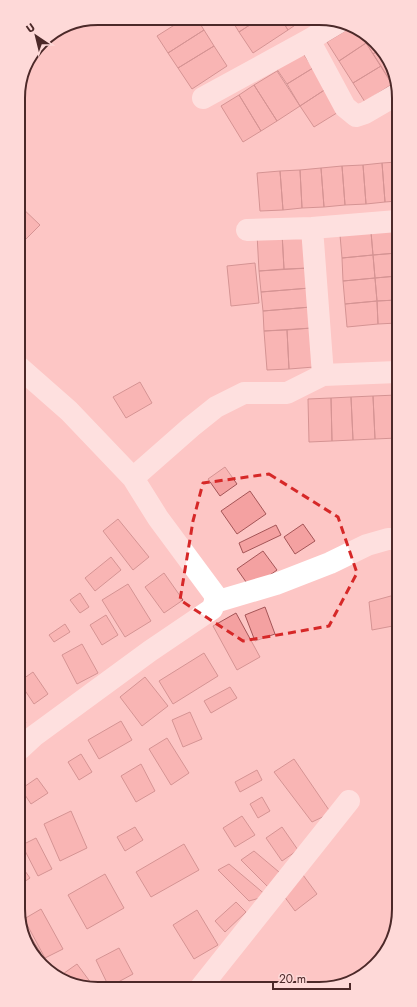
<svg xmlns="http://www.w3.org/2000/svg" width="417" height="1007" font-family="Jost,sans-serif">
<rect width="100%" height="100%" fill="#fdc6c5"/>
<!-- building -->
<path fill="#f4a1a1" stroke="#a45557" d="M151 18H164L154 24Z
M184 19H197L204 30 168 53 157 36Z
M231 19H259L239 32Z
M259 19H281L288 30 253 53 239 32Z
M281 19H304L288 30Z
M350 28 360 33 366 43 339 61 327 42Z
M204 30 214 46 178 68 168 53Z
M360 33 375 41 380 49 373 54Z
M366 43 381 66 353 83 339 61Z
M214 46 227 66 192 89 178 68Z
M300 49 313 68 287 84 274 65Z
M380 49 396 77 390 81 373 54Z
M381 66 392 84 365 102 353 83Z
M313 68 326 89 300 106 287 84Z
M277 71 300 106 277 121 254 85Z
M254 85 277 121 261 131 239 95Z
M326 89 340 111 314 127 300 106Z
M239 95 261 131 243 142 221 106Z
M397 162V201L385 202 382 163Z
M382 163 385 202 366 204 363 165Z
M363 165 366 204 345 205 342 166Z
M342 166 345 205 324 207 321 168Z
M321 168 324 207 302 208 300 170Z
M300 170 302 208 283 210 280 171Z
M280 171 283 210 260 211 257 173Z
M19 205 40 225 22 243 19 239Z
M397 230V253L373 255 371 232Z
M306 231 309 268 284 269 282 233Z
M371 232 373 255 342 258 340 235Z
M282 233 284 269 259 271 257 234Z
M397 253V276L375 278 373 255Z
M373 255 375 278 343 281 342 258Z
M255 263 259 303 231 306 227 266Z
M309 268 310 288 261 292 259 271Z
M397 276V300L377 301 375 278Z
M375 278 377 301 345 304 343 281Z
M310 288 311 307 263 311 261 292Z
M397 300V323L378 324 377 301Z
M377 301 378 324 347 327 345 304Z
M311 307 312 328 264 331 263 311Z
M312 328 314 367 289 369 287 330Z
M287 330 289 369 267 370 264 331Z
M140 382 152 403 126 418 113 397Z
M397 395V438L375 439 373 396Z
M373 396 375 439 353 440 351 397Z
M351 397 353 440 332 441 331 398Z
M331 398 332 441 309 442 308 399Z
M225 467 237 484 220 496 208 479Z
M250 491 266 514 237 534 221 511Z
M118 519 149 557 133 570 103 531Z
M303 524 315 541 295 554 284 537Z
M276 525 281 535 243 553 239 543Z
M263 551 277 570 251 589 237 569Z
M111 557 121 570 95 591 85 578Z
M164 573 183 600 164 613 145 587Z
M128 584 151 621 125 637 102 600Z
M80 593 89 607 80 613 70 600Z
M398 594V625L372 630 369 602Z
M265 607 275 634 255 641 245 615Z
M236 613 260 657 237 670 213 626Z
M106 615 118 635 102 645 90 625Z
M65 624 70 632 54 642 49 635Z
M82 644 98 673 77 684 62 655Z
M204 653 218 676 173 704 159 681Z
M33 672 48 694 34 704 20 683V681Z
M145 677 168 706 142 726 120 697Z
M230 687 237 698 211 713 204 701Z
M190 712 202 739 183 747 172 720Z
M20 714 26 723 20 727Z
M121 721 132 740 99 759 88 740Z
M167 738 189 773 171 785 149 749Z
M81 754 92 772 79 780 68 762Z
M294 759 331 813 312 822 274 772Z
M141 764 155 791 136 802 121 776Z
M257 770 262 780 240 792 235 782Z
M37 778 48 793 31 804 21 789Z
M262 797 270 811 258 818 250 804Z
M71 811 87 848 60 861 44 824Z
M242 816 255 835 235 847 223 828Z
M135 827 143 840 125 851 117 837Z
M282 827 298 850 282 861 266 838Z
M36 838 52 869 38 876 22 845Z
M184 844 199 870 151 897 136 872Z
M254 851 279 872 272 891 241 860Z
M20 864 30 878 21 884Z
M229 864 267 896 249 901 218 870Z
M105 874 124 908 87 929 68 895Z
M303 875 317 894 295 911 281 892Z
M236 902 246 912 225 932 215 921Z
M41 909 63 949 45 958 24 919Z
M197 910 218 945 194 959 173 925Z
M21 921 41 953 37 955 21 929Z
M119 948 133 974 109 987 96 960Z
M77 964 94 987H83L60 976Z"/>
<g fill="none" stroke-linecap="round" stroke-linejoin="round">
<!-- minor -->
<path stroke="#fff" stroke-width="22" d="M309 40 345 107 356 116 365 113 396 95
M203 98 309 40 339 22
M312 228 323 375
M247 230 312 228 397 221
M19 367 69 411 133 478 158 518 215 595V602L212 609 150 651 34 736 20 749
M133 478 191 427 216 407 244 393H287L323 375 397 372
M215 602 276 584 330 563 367 545 388 539H398
M201 987 349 801"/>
</g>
<!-- marked area -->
<path d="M0 0H417V1007H0ZM269 474 338 517 357 573 329 626 243 641 180 600 193 521 203 483Z" fill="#fdc6c5" fill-opacity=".55" fill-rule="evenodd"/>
<path fill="none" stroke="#d62828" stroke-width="3" stroke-dasharray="8 5" stroke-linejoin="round" d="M269 474 338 517 357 573 329 626 243 641 180 600 193 521 203 483Z"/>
<!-- crop -->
<path d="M0 0H417V1007H0ZM98 25H319A73 73 0 0 1 392 98V909A73 73 0 0 1 319 982H98A73 73 0 0 1 25 909V98A73 73 0 0 1 98 25Z" fill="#fed9d8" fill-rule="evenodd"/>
<path fill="none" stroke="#4c2929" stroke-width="2" d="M98 25H319A73 73 0 0 1 392 98V909A73 73 0 0 1 319 982H98A73 73 0 0 1 25 909V98A73 73 0 0 1 98 25Z"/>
<!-- north arrow -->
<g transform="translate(36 36) rotate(325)" stroke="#fed9d8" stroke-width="3" paint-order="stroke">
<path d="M0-3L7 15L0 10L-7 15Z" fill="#4c2929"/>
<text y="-6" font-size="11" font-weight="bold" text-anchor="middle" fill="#4c2929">U</text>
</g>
<!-- scale -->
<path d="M273 983v6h77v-6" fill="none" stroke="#4c2929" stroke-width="2"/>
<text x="279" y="983" font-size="12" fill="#4c2929" stroke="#fed9d8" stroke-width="3" paint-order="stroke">20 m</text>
</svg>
